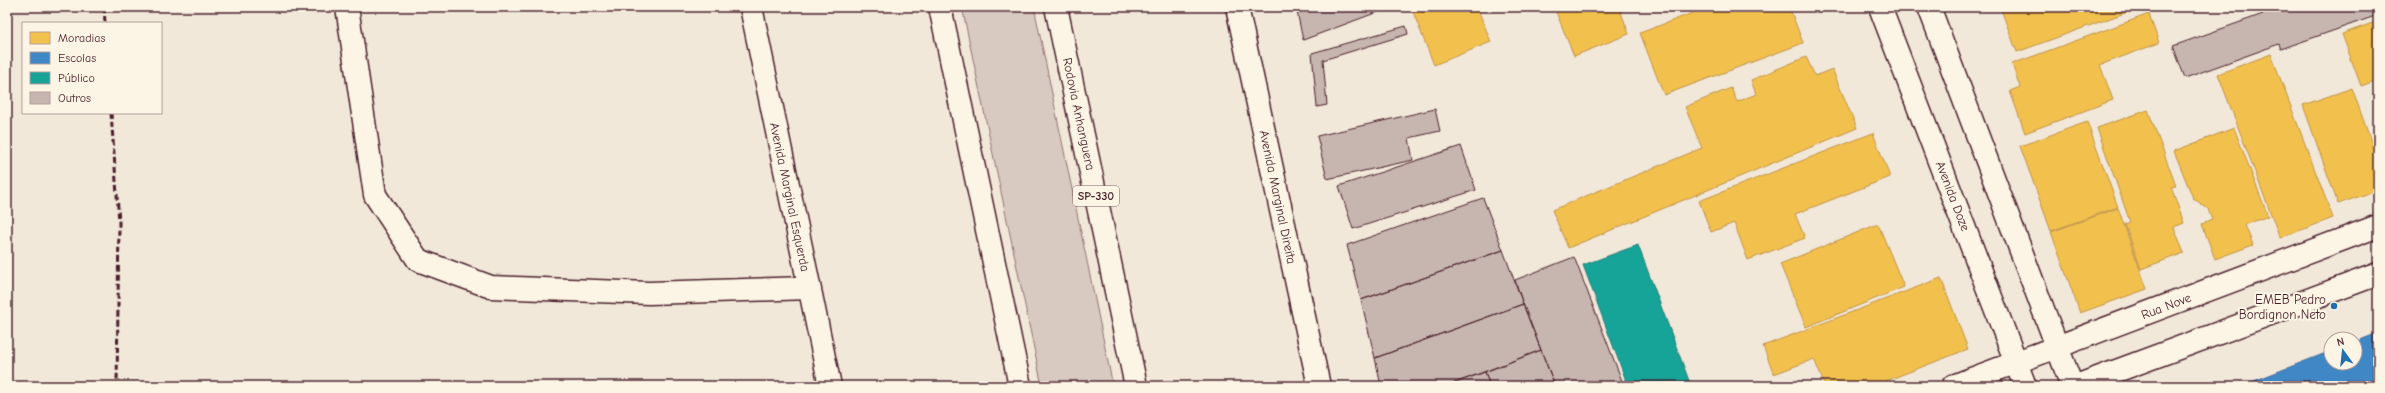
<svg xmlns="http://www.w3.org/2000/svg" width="2385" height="393" font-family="'Comic Neue',sans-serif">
<rect width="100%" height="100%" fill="#f1e8da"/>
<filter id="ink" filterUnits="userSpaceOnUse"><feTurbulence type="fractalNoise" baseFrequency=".025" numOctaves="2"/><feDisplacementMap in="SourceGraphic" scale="8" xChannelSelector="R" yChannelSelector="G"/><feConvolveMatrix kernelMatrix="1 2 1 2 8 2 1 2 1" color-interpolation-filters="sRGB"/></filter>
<g filter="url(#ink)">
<!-- green -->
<path fill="#d8cac0" stroke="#917476" d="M962 7H1034L1113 386H1042Z"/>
<!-- homes -->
<path fill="#f2c14e" stroke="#c09044" d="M1411 7H1477L1491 42 1434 65Z
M1554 7H1619L1629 34 1574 56Z
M1708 7H1794L1790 9 1803 43 1664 95 1640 33Z
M2000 7H2141L2017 52Z
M2149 14 2159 43 2100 65 2113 100 2025 133 2010 91 2020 87 2012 64Z
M2378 21V80L2361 86 2342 34Z
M2271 54 2333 218 2280 238 2218 74Z
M1806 57 1815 76 1832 69 1857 128 1568 248 1552 210 1702 148 1685 107 1731 88 1737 102 1756 94 1751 80Z
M2352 88 2378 161V190L2338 204 2303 105Z
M2148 110 2176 186 2171 187 2184 223 2174 227 2184 253 2141 269 2125 224 2130 222 2097 128Z
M2087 122 2118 207 2051 231 2020 146Z
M2234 128 2268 216 2245 225 2253 245 2215 259 2202 224 2212 220 2208 209 2193 198 2174 151Z
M1873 133 1890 177 1795 214 1805 238 1748 260 1734 223 1711 232 1699 201Z
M2118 208 2147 289 2080 313 2051 232Z
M1878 224 1904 287 1806 327 1780 264Z
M1941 278 1968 349 1873 386H1825L1814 359 1774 374 1763 346Z"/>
<!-- schools -->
<path fill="#3f88c5" stroke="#426897" d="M2378 333V386H2241L2331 351V363H2355V342Z"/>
<!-- public -->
<path fill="#17a398" stroke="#267b77" d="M1638 245 1691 386H1628L1583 265Z"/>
<!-- building -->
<path fill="#c7b6af" stroke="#4a1f2b" d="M1296 7H1391L1303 40Z
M2260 7H2378V15L2281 49 2279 44 2185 78 2173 46 2263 14Z
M1406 26 1408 34 1323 60 1327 105 1317 107 1312 53Z
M1435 109 1440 131 1409 138 1413 160 1327 179 1317 136Z
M1461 146 1476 190 1353 229 1339 186Z
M1483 198 1503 250 1361 300 1347 245Z
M1503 250 1523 304 1375 358 1361 300Z
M1574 257 1624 386H1555L1523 304 1515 280Z
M1523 304 1541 350 1447 386H1381L1375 358Z
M1541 350 1555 386H1490L1485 372Z
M1485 372 1490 386H1447Z"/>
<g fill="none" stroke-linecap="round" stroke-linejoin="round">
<!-- minor casing -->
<g stroke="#4a1f2b" stroke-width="25">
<path id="minor" d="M347 7 375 195 418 260 491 287 649 293 809 288
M1880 7 2025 386
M1929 7 2072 386
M1953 386 2378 226
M2076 386 2378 274"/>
</g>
<!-- major casing -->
<g stroke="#4a1f2b" stroke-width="25">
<path id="major" d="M751 7 830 386
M1237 7 1319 386"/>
</g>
<!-- highway casing -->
<g stroke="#4a1f2b" stroke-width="25">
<path id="highway" d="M940 7 1020 386
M1056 7 1136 386"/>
</g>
<!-- minor -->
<use href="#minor" stroke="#fcf5e5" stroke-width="22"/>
<!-- major -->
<use href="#major" stroke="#fcf5e5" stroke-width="22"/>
<!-- highway -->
<use href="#highway" stroke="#fcf5e5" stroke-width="22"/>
<!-- rail -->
<path stroke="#4a1f2b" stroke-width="3" stroke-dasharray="6 3" stroke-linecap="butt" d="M104 7 105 23
M111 113 119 222 117 386"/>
</g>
</g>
<!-- markers -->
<circle fill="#1f6fb2" stroke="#fcf5e5" stroke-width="1.5" cx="2334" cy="306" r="4"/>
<g text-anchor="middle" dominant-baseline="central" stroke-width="4" stroke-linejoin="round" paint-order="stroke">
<!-- shield labels -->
<rect fill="#fcf5e5" stroke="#7f5f63" stroke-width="1" x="1073" y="186" width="46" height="20" rx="3"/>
<g font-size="12" font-weight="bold" fill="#4a1f2b">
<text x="1096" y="196">SP-330</text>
</g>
<!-- street labels -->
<g font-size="13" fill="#4a1f2b" stroke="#fcf5e5">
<text transform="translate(1079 114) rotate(78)">Rodovia Anhanguera</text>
<text transform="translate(1953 196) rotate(69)">Avenida Doze</text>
<text transform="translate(790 197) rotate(78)">Avenida Marginal Esquerda</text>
<text transform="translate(1278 197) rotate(78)">Avenida Marginal Direita</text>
<text transform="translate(2166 306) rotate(-21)">Rua Nove</text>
</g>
<!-- poi labels -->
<g font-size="13" fill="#4a1f2b" stroke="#fcf5e5" text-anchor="end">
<text x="2326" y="299">EMEB Pedro<tspan x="2326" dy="15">Bordignon Neto</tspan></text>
</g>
</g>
<!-- margin -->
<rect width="2385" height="393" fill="none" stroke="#fcf5e5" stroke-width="24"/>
<rect x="12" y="12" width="2361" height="369" fill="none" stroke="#4a1f2b" stroke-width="1.5" filter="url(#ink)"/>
<!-- legend -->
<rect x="22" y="22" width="140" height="92" fill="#fcf5e5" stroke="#b59f9b"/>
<rect x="30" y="32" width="20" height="12" fill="#f2c14e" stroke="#b59f9b"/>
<text x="58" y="42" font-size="12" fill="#4a1f2b">Moradias</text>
<rect x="30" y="52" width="20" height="12" fill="#3f88c5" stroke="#b59f9b"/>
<text x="58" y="62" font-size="12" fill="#4a1f2b">Escolas</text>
<rect x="30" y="72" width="20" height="12" fill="#17a398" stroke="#b59f9b"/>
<text x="58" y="82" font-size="12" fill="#4a1f2b">Público</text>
<rect x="30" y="92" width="20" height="12" fill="#c7b6af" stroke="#b59f9b"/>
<text x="58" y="102" font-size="12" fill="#4a1f2b">Outros</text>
<!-- north arrow -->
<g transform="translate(2343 351) rotate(345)"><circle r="19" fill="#fcf5e5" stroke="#b59f9b"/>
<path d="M0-3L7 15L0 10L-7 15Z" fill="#1f6fb2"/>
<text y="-6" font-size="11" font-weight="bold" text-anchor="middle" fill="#4a1f2b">N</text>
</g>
</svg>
